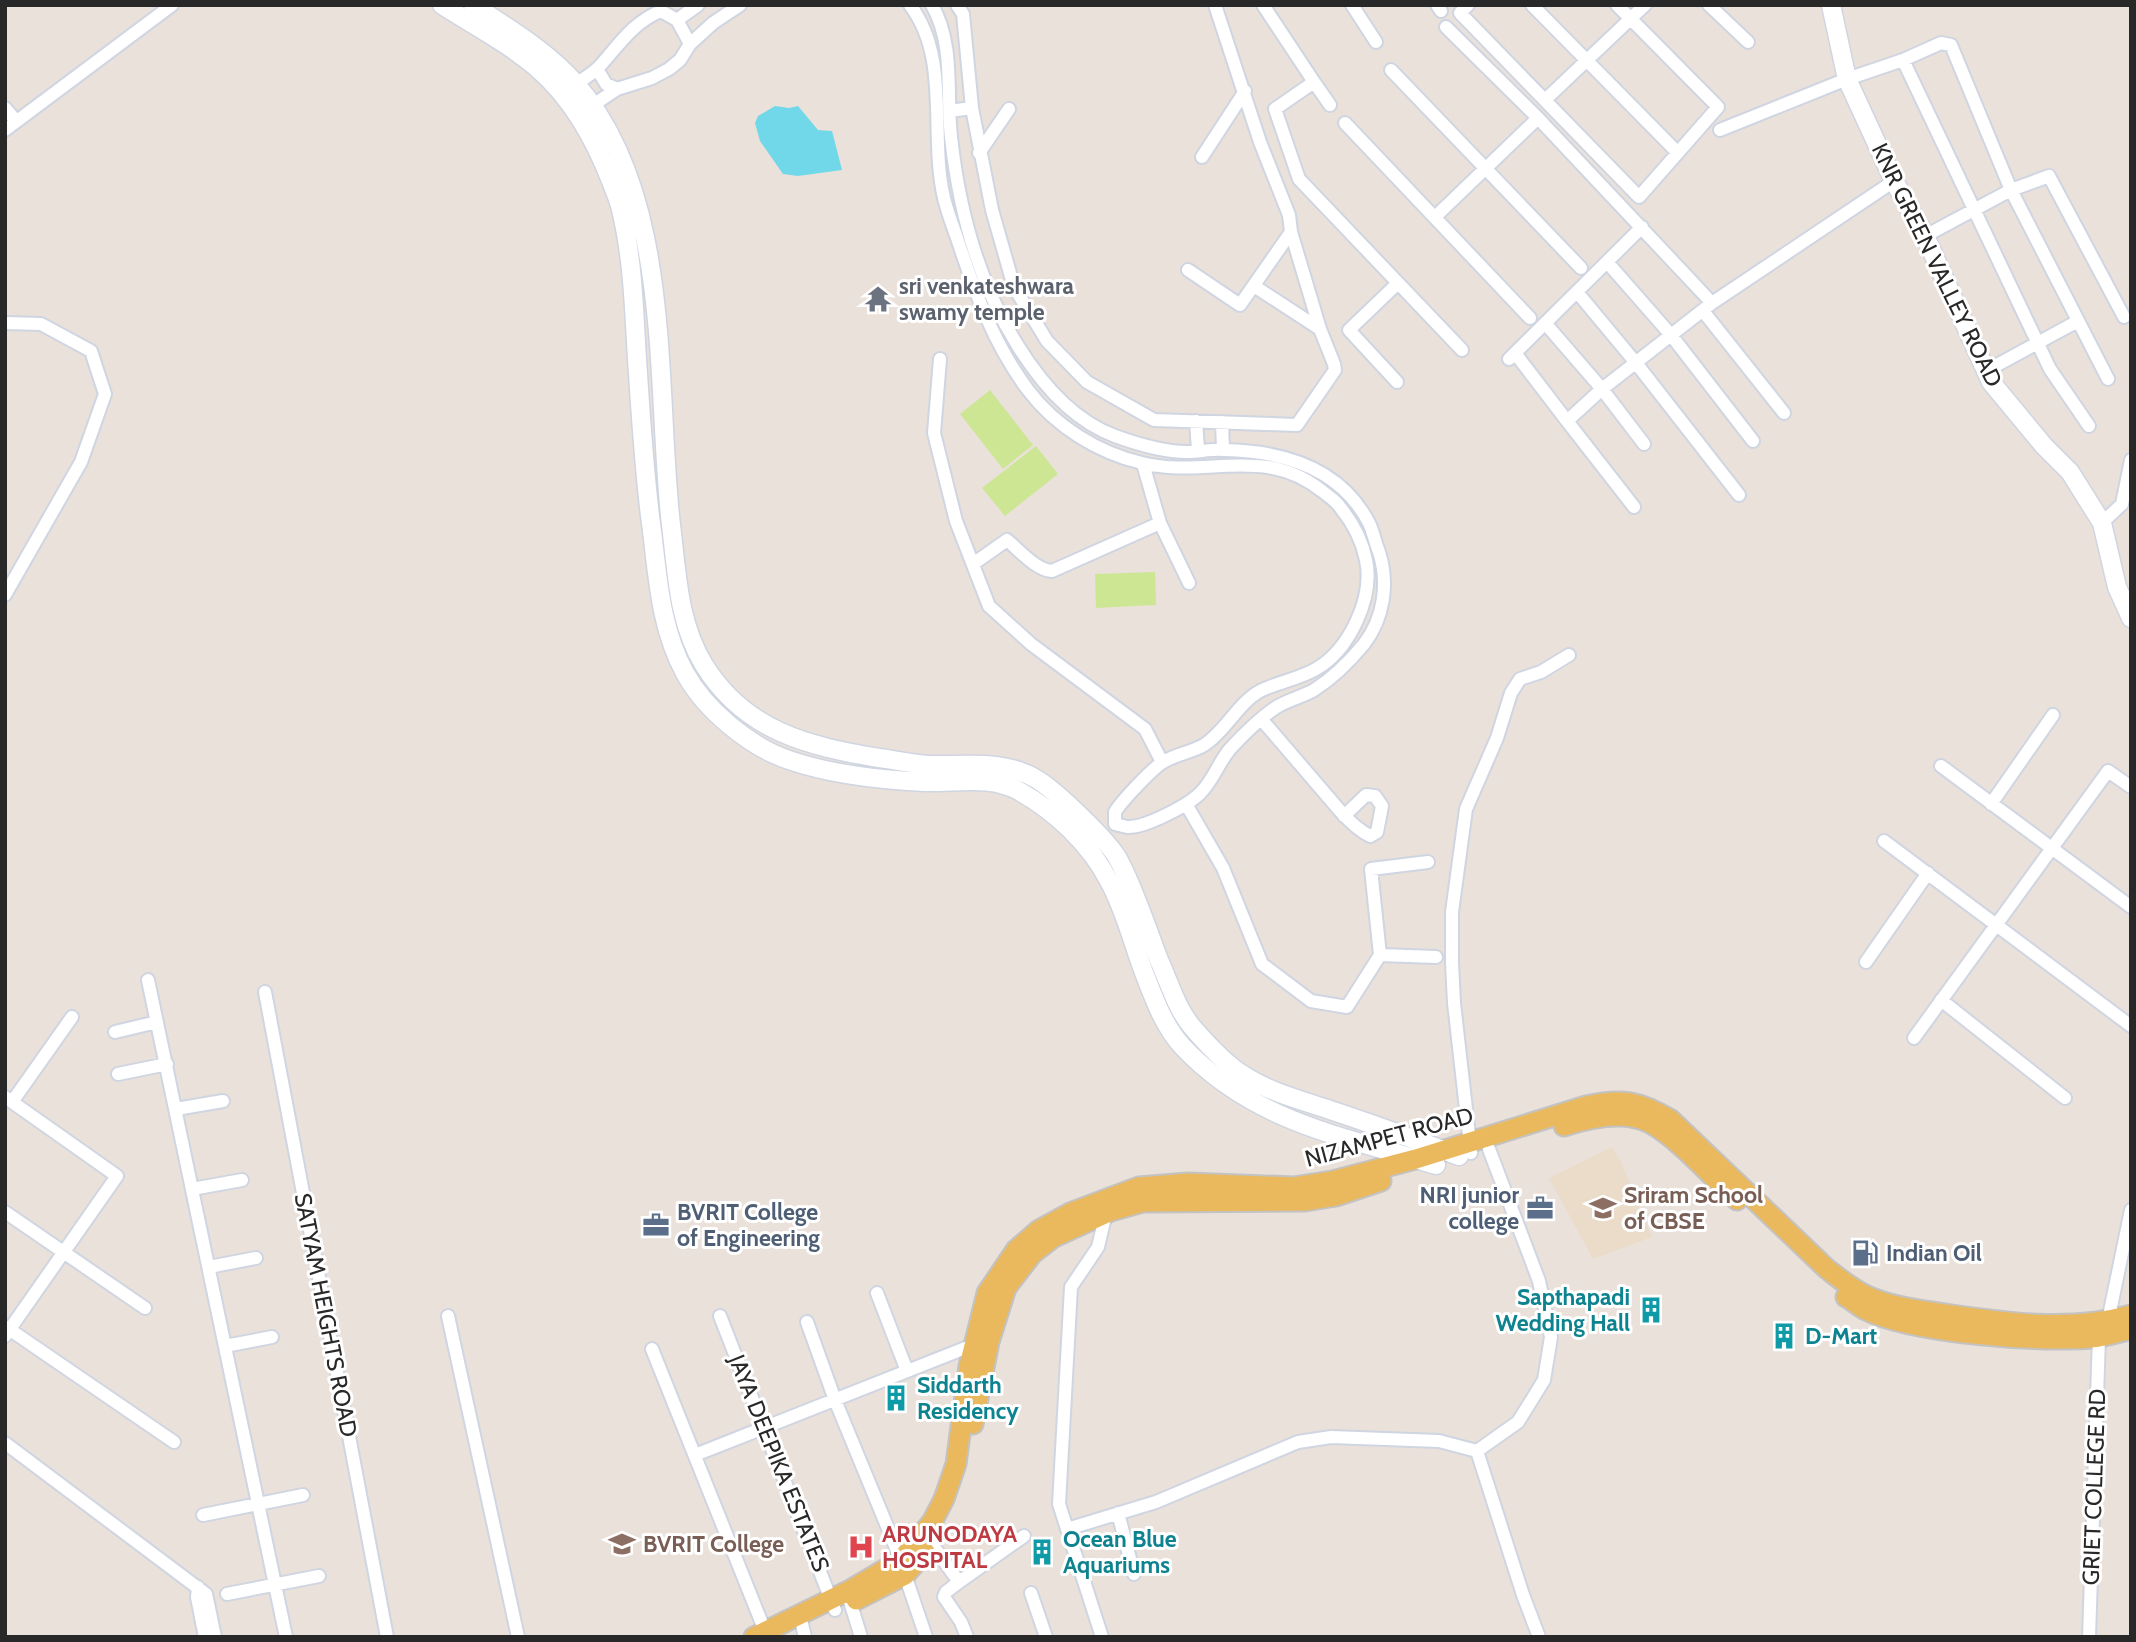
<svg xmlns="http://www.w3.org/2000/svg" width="2136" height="1642" font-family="Cabin,sans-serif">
<rect width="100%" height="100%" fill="#eae1da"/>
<!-- education -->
<path fill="#ebdcc9" d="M1612 1147 1620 1160 1652 1237 1593 1259 1549 1178Z"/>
<!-- pitch -->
<path fill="#cde694" d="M990 390 1033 445 1003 469 960 414Z
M1036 446 1058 474 1005 516 982 488Z
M1155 572 1156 605 1096 608 1095 574Z"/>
<!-- water -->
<path fill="#70d8e9" d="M775 106 789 108 798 106 818 130 832 131 842 170 798 176 783 174 760 141 755 123 758 116Z"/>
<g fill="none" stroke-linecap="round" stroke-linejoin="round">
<!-- street casing -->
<g stroke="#cfd5e1" stroke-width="16">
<path id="street" d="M910 5C951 59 929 135 944 198 947 211 952 224 957 238 974 290 994 345 1028 390 1055 426 1098 453 1142 463 1206 479 1262 444 1322 491 1328 496 1335 500 1340 507 1353 523 1362 540 1366 560 1374 598 1349 650 1316 669 1299 679 1278 682 1260 691 1238 703 1225 732 1204 745 1192 752 1177 754 1165 761 1154 766 1121 802 1115 812V824C1116 824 1126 827 1127 827 1145 828 1192 804 1203 790 1214 778 1219 762 1230 749 1243 735 1259 719 1275 708 1287 700 1302 697 1314 690 1333 678 1350 661 1364 644 1384 618 1389 583 1379 552 1375 542 1373 531 1369 523 1340 467 1282 451 1224 450 1211 449 1199 452 1187 452 1163 452 1137 444 1115 436 1074 421 1041 383 1018 346 979 284 959 210 951 137 946 94 955 45 932 5
M957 5 963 14 972 108
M1263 5 1314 82
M1352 5 1376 42
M1437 5 1441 11
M1468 5 1460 13 1639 197 1718 107 1617 5
M1532 5 1678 153
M1709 5 1748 42
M677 20 690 44
M1446 27 1538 118 1712 303 1894 181
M1903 60 2050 369 2089 426
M597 69 606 84 617 89
M1391 70 1581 268
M571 87C580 81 591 75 599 67 618 46 633 22 661 11L677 20 698 5
M1545 100 1645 5
M1330 105 1314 82 1275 109 1299 179 1462 350
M5 108 16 121
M587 109 617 89 652 78 669 69 680 60 690 44 713 23 740 5
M950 111 972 108 992 210 1014 287 1047 341 1087 382 1154 420 1297 425 1335 370 1334 364 1320 329 1291 232 1289 215 1260 142 1215 5
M1345 123 1530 318
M5 130 172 5
M1720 130 1847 79 1903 60 1941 43 1951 45 2011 190 1925 236
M979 153 1009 109
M1202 157 1245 91
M1436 216 1538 118
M1607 262 1671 335 1753 441
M1188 270 1240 305 1291 232
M1254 286 1320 329
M1577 292 1636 363 1739 495
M1703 311 1784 413
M5 323 41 324 91 351 105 394 81 462 5 595
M1545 323 1602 389 1644 444
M1515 353 1567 421
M940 359 934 433 956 521 989 606 1031 644 1145 729 1162 762
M1509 359 1642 227
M1986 371 2078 321
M2108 379 2011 190 2049 176 2124 317
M1397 382 1349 330 1398 283
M1196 421 1198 450
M1222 422 1223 450
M1143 464 1160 523 1189 583
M1634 507 1567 421 1602 389 1712 303
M2102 523 2122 504 2131 460
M973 564 1007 540C1019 550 1036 570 1052 571L1160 523
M1262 720 1341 812C1350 822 1358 830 1370 836L1377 832 1382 806 1375 796 1366 795 1344 816
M1941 766 2131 907
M1186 804 1223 868 1262 964 1311 1001 1347 1007 1380 955 1371 869 1428 862
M1991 804 2053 715
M1884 841 2131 1026
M1380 955 1436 957
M1866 962 1928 873
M148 980 286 1637
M265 992 387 1637
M1941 1000 2065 1098
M115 1032 157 1022
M1914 1038 2108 771 2131 787
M118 1074 167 1064
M5 1097 117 1176 5 1336
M12 1102 72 1017
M176 1109 223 1101
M1489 1149 1539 1281 1551 1337 1544 1380 1518 1422 1477 1451 1523 1595 1539 1637
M1471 1153 1454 1003 1452 963V912L1466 809 1497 738 1511 693 1520 679 1541 672 1569 655
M192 1189 242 1180
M5 1212 145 1308
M209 1267 256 1258
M877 1293 907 1371
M448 1316 518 1637
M720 1316 835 1610
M807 1322 835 1400 901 1560
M6 1327 174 1442
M225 1346 272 1337
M652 1349 767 1636
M5 1443 206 1594 215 1637
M695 1455 973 1345
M1118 1513 1134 1574
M203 1515 303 1495
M1067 1529 1156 1502 1298 1442 1331 1437 1439 1441 1477 1451
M932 1544 959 1582 1024 1536
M905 1575 926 1637
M959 1582 946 1592 944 1597 961 1622 967 1637
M198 1587 197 1597 205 1637
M1031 1593 1046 1637
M227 1594 319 1576
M848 1595 861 1637
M800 1616 805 1637
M1102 1637 1059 1504 1071 1287 1098 1247 1106 1213
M2089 1637 2099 1337 2108 1321 2131 1210"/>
</g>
<!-- secondary casing -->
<g stroke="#cfd5e1" stroke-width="21">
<path id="secondary" d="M442 5C473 25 508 43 536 67 572 98 594 138 611 181 615 192 620 202 622 214 633 262 634 311 637 359 641 417 644 474 652 531 658 580 661 630 685 673 705 710 750 747 789 760 829 774 883 780 925 782 956 783 991 775 1019 791 1055 811 1090 844 1109 881 1124 908 1132 940 1143 970 1153 996 1163 1025 1182 1046 1253 1122 1342 1136 1436 1165
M473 5C508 28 547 51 575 83 674 196 655 385 671 525 677 573 678 623 704 665 745 731 807 746 879 758 895 760 912 764 929 765 966 766 1005 759 1038 780 1057 792 1105 838 1117 857 1133 885 1147 929 1159 960 1169 982 1177 1010 1193 1028 1206 1043 1227 1065 1243 1075 1269 1092 1301 1100 1330 1110 1373 1124 1416 1140 1459 1156
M1831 5 1847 79 1894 181 1925 236 1991 382 2044 446 2070 472 2102 523 2117 587 2131 618"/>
</g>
<!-- primary casing -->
<g stroke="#c3c3c3" stroke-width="23">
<path id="primary" d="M1564 1126C1589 1118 1625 1110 1650 1123 1679 1139 1712 1177 1737 1200
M1846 1297C1852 1300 1857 1305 1864 1309 1910 1333 2046 1344 2099 1337 2110 1335 2120 1332 2131 1329
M973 1424 989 1342 1006 1288 1032 1254 1054 1237 1111 1211 1143 1202 1305 1201 1336 1196 1381 1181
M856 1600 905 1575 925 1552
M754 1637 852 1589 901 1560 932 1522 944 1499 956 1464 969 1366 987 1293 1016 1250 1039 1230 1070 1213 1139 1187 1188 1183 1294 1187 1332 1181 1416 1159 1586 1106C1622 1098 1639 1101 1671 1120L1827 1269C1840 1279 1852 1289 1867 1296 1891 1307 1919 1310 1945 1314 2007 1323 2069 1332 2131 1315"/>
</g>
<!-- street -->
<use href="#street" stroke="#fff" stroke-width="12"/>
<!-- secondary -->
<use href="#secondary" stroke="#fff" stroke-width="18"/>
<!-- primary -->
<use href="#primary" stroke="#eab95e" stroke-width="19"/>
</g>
<!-- icons -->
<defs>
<g id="temple-bare" transform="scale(2.1)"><path d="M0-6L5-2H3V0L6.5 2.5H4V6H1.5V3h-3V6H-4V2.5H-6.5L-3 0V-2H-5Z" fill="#6b7280" stroke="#fff" stroke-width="2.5" paint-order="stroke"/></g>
<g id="office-bare" transform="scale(2.1)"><path d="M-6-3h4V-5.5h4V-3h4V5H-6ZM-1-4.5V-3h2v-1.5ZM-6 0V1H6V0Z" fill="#5c6f8a" stroke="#fff" stroke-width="2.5" paint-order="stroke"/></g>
<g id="school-bare" transform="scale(2.1)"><path d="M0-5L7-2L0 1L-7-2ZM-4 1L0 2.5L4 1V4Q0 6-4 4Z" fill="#8d6e63" stroke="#fff" stroke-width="2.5" paint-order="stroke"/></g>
<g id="fuel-bare" transform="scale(2.1)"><path d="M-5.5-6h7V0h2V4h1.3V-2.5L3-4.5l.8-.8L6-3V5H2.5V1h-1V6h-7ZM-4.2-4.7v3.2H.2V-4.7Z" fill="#5c6f8a" stroke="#fff" stroke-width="2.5" paint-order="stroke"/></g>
<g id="building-bare" transform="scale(2.1)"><path d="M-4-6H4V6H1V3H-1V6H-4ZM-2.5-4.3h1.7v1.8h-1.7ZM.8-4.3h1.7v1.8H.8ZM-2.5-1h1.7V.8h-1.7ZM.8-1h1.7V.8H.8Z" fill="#0f9aa8" stroke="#fff" stroke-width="2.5" paint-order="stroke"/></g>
<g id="university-bare" transform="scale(2.1)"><path d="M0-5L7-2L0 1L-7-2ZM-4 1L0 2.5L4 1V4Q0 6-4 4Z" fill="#8d6e63" stroke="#fff" stroke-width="2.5" paint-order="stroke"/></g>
<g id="hospital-bare" transform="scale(2.1)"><path d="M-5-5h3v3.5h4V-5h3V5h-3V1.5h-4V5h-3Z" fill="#e0444e" stroke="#fff" stroke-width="2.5" paint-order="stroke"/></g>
</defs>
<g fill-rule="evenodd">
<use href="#temple-bare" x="878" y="299"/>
<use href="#office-bare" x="1540" y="1208"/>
<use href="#school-bare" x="1603" y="1208"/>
<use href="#office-bare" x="656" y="1225"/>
<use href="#fuel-bare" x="1865" y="1253"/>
<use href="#building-bare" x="1651" y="1310"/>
<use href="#building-bare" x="1784" y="1336"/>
<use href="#building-bare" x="896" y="1398"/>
<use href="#university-bare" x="622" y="1544"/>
<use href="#hospital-bare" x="861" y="1547"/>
<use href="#building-bare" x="1042" y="1552"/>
</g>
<g text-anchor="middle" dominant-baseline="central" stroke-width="6" stroke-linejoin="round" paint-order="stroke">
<!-- street labels -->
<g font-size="23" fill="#282828" stroke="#fff">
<text transform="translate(1937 265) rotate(64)">KNR GREEN VALLEY ROAD</text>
<text transform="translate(1389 1137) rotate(-15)">NIZAMPET ROAD</text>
<text transform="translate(326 1315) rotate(79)">SATYAM HEIGHTS ROAD</text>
<text transform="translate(779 1463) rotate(68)">JAYA DEEPIKA ESTATES</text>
<text transform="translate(2094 1487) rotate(-88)">GRIET COLLEGE RD</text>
</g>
<!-- worship labels -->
<g font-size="23" font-weight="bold" fill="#5b616d" stroke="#fff" text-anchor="start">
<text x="899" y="286">sri venkateshwara<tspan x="899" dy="26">swamy temple</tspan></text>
</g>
<!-- service labels -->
<g font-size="23" font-weight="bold" fill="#4e5e75" stroke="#fff" text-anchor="start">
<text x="1519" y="1195" text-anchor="end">NRI junior<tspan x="1519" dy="26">college</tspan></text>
<text x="677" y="1212">BVRIT College<tspan x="677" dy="26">of Engineering</tspan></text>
<text x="1886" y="1253">Indian Oil</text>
</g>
<!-- education labels -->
<g font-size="23" font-weight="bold" fill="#785e54" stroke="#fff" text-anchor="start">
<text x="1624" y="1195">Sriram School<tspan x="1624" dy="26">of CBSE</tspan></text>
<text x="643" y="1544">BVRIT College</text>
</g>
<!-- culture labels -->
<g font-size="23" font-weight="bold" fill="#0d838f" stroke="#fff" text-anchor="start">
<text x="1630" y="1297" text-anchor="end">Sapthapadi<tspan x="1630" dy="26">Wedding Hall</tspan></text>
<text x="1805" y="1336">D-Mart</text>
<text x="917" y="1385">Siddarth<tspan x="917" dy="26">Residency</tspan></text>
<text x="1063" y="1539">Ocean Blue<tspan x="1063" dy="26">Aquariums</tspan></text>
</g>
<!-- health labels -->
<g font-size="23" font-weight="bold" fill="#be3a42" stroke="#fff" text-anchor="start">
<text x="882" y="1534">ARUNODAYA<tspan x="882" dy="26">HOSPITAL</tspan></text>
</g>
</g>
<!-- border -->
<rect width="2136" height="1642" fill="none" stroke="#282828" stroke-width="14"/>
</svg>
